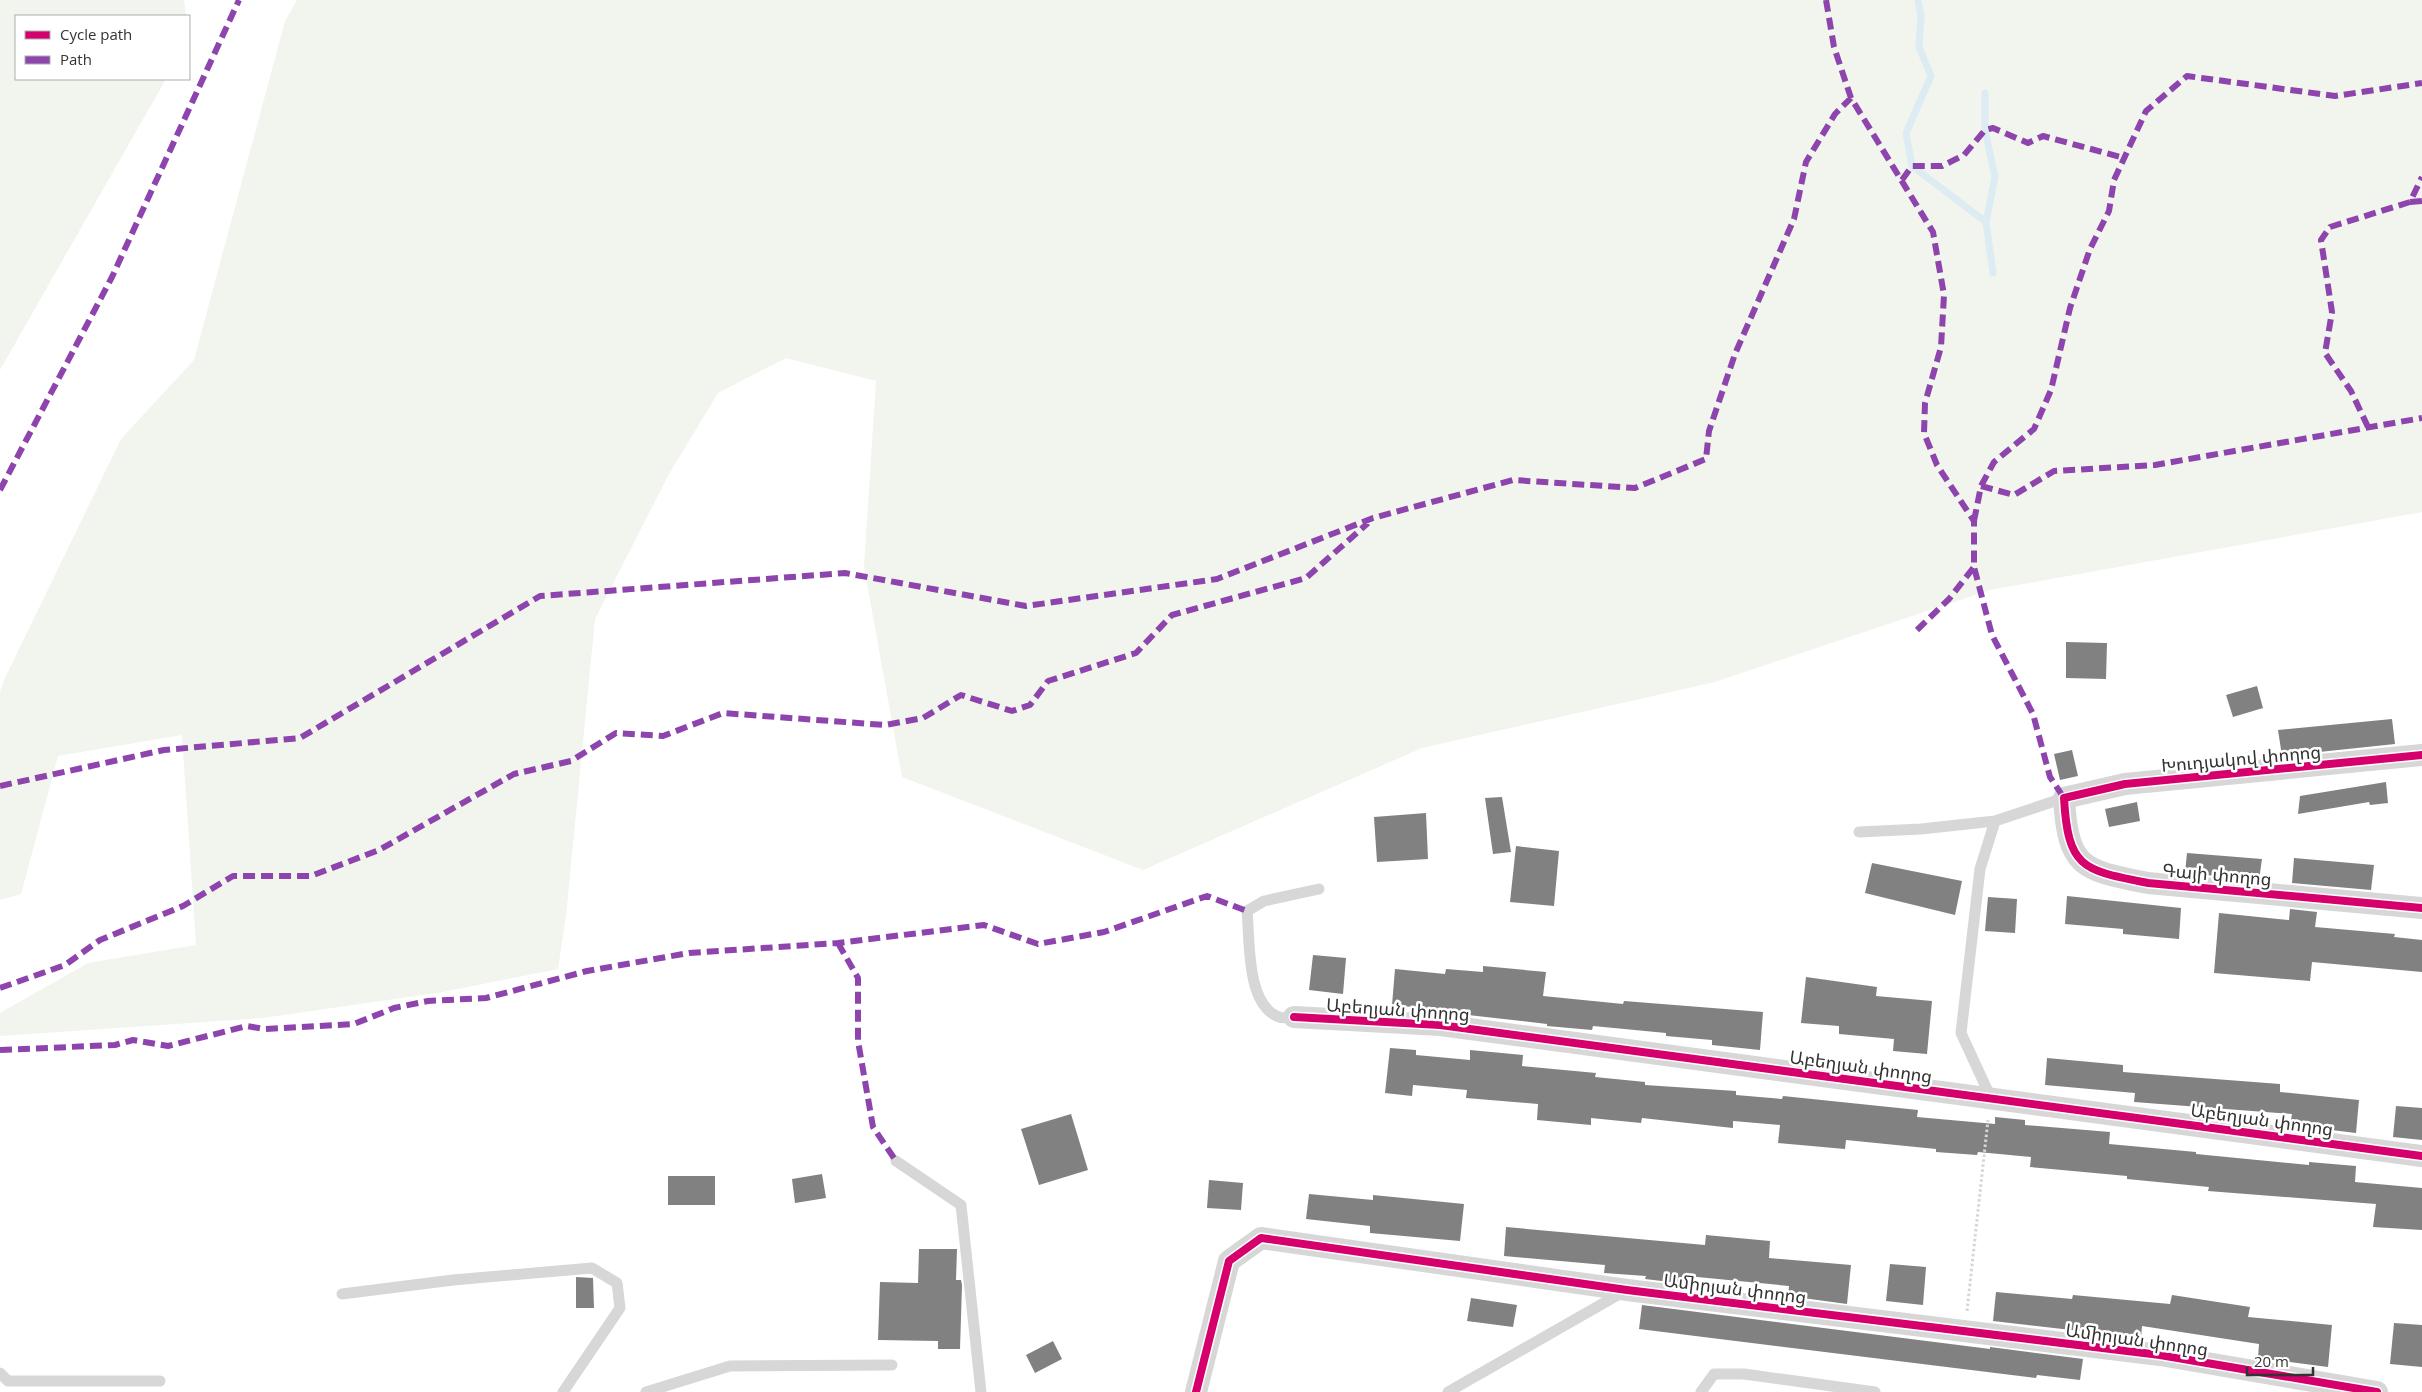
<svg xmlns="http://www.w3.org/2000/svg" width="2422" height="1392" font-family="'Open Sans','Noto Sans Armenian',sans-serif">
<rect width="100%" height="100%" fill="#fff"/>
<!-- green -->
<path fill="#f1f5ed" d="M0 0H184L186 16H16V79H166L0 370Z
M297 0H2422V512L1990 590 1715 682 1422 748 1143 870 902 777 864 567 876 381 786 358 718 393 669 474 595 619 566 916 558 969 443 992 263 1018 0 1036V1013L88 963 196 945 182 735 58 756 21 894 0 900V692L3 682 121 439 194 360 285 21Z"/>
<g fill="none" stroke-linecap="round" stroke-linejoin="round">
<!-- stream -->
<path stroke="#ddebf3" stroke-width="7" d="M1918 0 1921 16 1919 47 1931 76 1906 133 1912 166 1986 222 1993 273
M1985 93V130L1995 177 1986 222"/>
</g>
<!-- building -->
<path fill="#818181" d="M2066 642 2107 643 2106 679 2066 678Z
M2257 686 2263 708 2233 717 2226 695Z
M2392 719 2395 744 2282 756 2278 730Z
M2072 750 2078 776 2060 780 2054 754Z
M2386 782 2388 803 2370 805 2369 802 2298 814 2300 796Z
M1502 797 1511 852 1493 854 1485 798Z
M2137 802 2140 821 2109 827 2105 809Z
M1426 813 1428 859 1377 862 1374 817Z
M1516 846 1559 851 1554 906 1510 902Z
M2187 853 2262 859 2259 880 2185 873Z
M2294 858 2374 865 2371 890 2292 883Z
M1872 863 1962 881 1955 915 1865 893Z
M2067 896 2181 908 2179 939 2123 934V929L2065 924Z
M1988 897 2017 899 2015 933 1985 931Z
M2290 909 2317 912 2315 927 2395 934 2394 937 2422 940V972L2312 962 2310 981 2214 973 2219 913 2289 920Z
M1313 955 1346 958 1343 994 1309 990Z
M1483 966 1546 972 1543 996 1623 1004 1624 1001 1763 1012 1760 1050 1712 1045V1040L1666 1036V1033L1593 1026 1592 1030 1547 1026V1024L1442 1012V1010L1392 1005 1395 969 1445 974 1446 969 1483 972Z
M1806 977 1877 987 1876 996 1932 1001 1927 1054 1893 1051 1894 1039 1839 1034V1026L1801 1023Z
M1390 1048 1416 1050V1055L1470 1060V1050L1523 1055 1522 1066 1596 1073 1595 1077 1645 1082V1085L1736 1091V1095L1782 1099 1783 1096 1918 1110 1917 1117 1995 1124V1117L2025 1120V1125L2110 1132 2109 1144 2196 1152V1154L2309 1165V1162L2356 1166 2355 1182 2422 1188V1230L2373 1227 2376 1204 2208 1191 2209 1187 2127 1179V1176L2030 1167 2031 1157 1978 1152 1977 1155 1936 1152V1149L1846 1140 1845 1149 1778 1143 1780 1125 1733 1121V1128L1642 1118 1641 1123 1591 1118V1125L1537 1120 1538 1104 1466 1098 1467 1090 1413 1085 1412 1096 1385 1093Z
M2047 1058 2123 1065V1072L2280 1084V1092L2359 1100 2356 1133 2290 1125 2292 1114 2134 1102 2135 1093 2045 1085Z
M2396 1106 2422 1108V1140L2393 1137Z
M1071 1114 1088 1170 1039 1185 1021 1129Z
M822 1174 826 1198 795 1203 792 1179Z
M668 1176H715V1205H668Z
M1209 1180 1243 1183 1241 1210 1207 1208Z
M1309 1194 1373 1200V1195L1464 1204 1460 1241 1370 1233V1226L1306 1219Z
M1506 1227 1705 1245 1706 1235 1770 1241 1769 1258 1851 1265 1847 1304 1788 1296 1789 1286 1687 1276V1284L1645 1279 1646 1276 1604 1273 1605 1265 1504 1256Z
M919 1249H957L956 1280H961L962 1285 960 1349H938V1341L878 1340 880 1282 918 1283Z
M1890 1264 1926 1267 1923 1305 1886 1301Z
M576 1277 593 1278 594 1308H576Z
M1996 1292 2072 1299 2073 1295 2170 1304 2172 1295 2250 1307 2248 1317 2332 1325 2328 1367 2258 1358 2259 1344 2142 1326 2141 1338 1993 1321Z
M1471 1298 1517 1305 1513 1327 1467 1321Z
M1642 1305 1990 1349V1347L2083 1359 2080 1380 2037 1375 2036 1378 1639 1329Z
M2394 1323 2422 1325V1367L2390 1364Z
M1053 1341 1062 1359 1035 1373 1026 1355Z"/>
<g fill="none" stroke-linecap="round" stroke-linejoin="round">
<!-- path -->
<path stroke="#d6d6d6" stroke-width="3" stroke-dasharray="2.5 2.5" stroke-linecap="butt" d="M1967 1311 1988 1120"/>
<!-- service -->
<path stroke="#d7d7d7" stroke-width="11" d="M1859 832 1921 829 1995 821
M1294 1017C1290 1017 1283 1019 1279 1017 1246 1005 1250 941 1247 911L1264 901 1319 889
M1991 1098 1961 1033 1980 869 1995 821 2064 798
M896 1161 961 1205 981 1392
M342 1294 453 1280 592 1268 617 1283 620 1308 563 1392
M0 1373 8 1381H160
M646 1392 730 1366 892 1365
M1448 1392 1623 1292
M1701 1392 1714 1374H1744L1875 1392"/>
<!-- minor -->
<path stroke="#d7d7d7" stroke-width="22" d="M2422 755 2125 784 2064 798C2068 869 2083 870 2148 883L2422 908
M1294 1017 1440 1025 2422 1156
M1196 1392 1229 1261 1261 1238 1627 1290 2160 1355 2377 1392"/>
<!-- quiet -->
<path stroke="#8e44ad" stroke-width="6" stroke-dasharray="12 6" stroke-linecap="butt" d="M1826 0 1834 47 1851 98 1933 232 1944 295 1941 347 1925 403 1924 433 1937 465 1974 521V567L1992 635 2033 714 2050 777 2064 798
M1902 180 1912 166H1942L1964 155 1985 130 1993 128 2028 143 2043 136 2124 158
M2410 202 2422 201
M2368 427 2351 391 2325 353 2332 312 2321 240 2330 227 2410 202 2422 177
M1981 486 2014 495 2054 471 2155 465 2422 418
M0 490 112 277 239 0
M1974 521 1981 486 1994 462 2034 429 2051 390 2070 308 2090 249 2109 211 2114 180 2146 111 2187 76 2335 96 2422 83
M1917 630 1949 599 1974 567
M0 786 164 750 300 738 540 596 845 573 1026 606 1217 579 1373 518 1513 480 1635 488 1706 459 1709 431 1735 354 1794 219 1806 162 1835 114 1851 98
M838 943 858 978V1041L873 1127 896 1161
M0 988 65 965 100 940 183 906 233 876H311L379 850 514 774 571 761 616 733 663 736 723 713 885 725 923 718 961 695 1012 711 1030 705 1048 681 1136 653 1172 615 1306 578 1368 523
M0 1050 115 1045 133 1040 168 1046 247 1026 264 1029 354 1024 394 1008 428 1001 486 998 587 971 689 953 838 943 984 925 1038 944 1104 932 1207 896 1247 911"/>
<!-- cycleway casing -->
<g stroke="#fff" stroke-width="11">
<path id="cycleway" d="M2422 755 2125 784 2064 798C2068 869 2083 870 2148 883L2422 908
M1294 1017 1440 1025 2422 1156
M1196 1392 1229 1261 1261 1238 1627 1290 2160 1355 2377 1392"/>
</g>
<!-- cycleway -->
<use href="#cycleway" stroke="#d6006c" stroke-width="8"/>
</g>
<g text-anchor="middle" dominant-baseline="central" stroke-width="5" stroke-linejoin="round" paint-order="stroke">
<!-- street labels -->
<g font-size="18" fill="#333" stroke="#fff">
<text transform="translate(2241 758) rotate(-5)">Խուդյակով փողոց</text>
<text transform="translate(2217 874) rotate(5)">Գայի փողոց</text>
<text transform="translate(1398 1009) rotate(4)">Աբեղյան փողոց</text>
<text transform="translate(1861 1066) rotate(8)">Աբեղյան փողոց</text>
<text transform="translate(2262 1119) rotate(8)">Աբեղյան փողոց</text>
<text transform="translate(1735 1288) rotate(7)">Ամիրյան փողոց</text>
<text transform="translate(2137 1339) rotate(8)">Ամիրյան փողոց</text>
</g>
</g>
<!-- legend -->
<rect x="15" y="15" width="175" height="65" fill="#ffffff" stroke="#adadad"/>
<rect x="25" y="31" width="25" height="8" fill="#d6006c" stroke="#adadad"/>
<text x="60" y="40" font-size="15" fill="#333333">Cycle path</text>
<rect x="25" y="56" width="25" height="8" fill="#8e44ad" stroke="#adadad"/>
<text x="60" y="65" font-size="15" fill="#333333">Path</text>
<!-- scale -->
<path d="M2247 1367v8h66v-8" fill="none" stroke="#333333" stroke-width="2.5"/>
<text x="2254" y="1367" font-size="15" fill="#333333" stroke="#ffffff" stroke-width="4" paint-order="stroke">20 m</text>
</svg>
